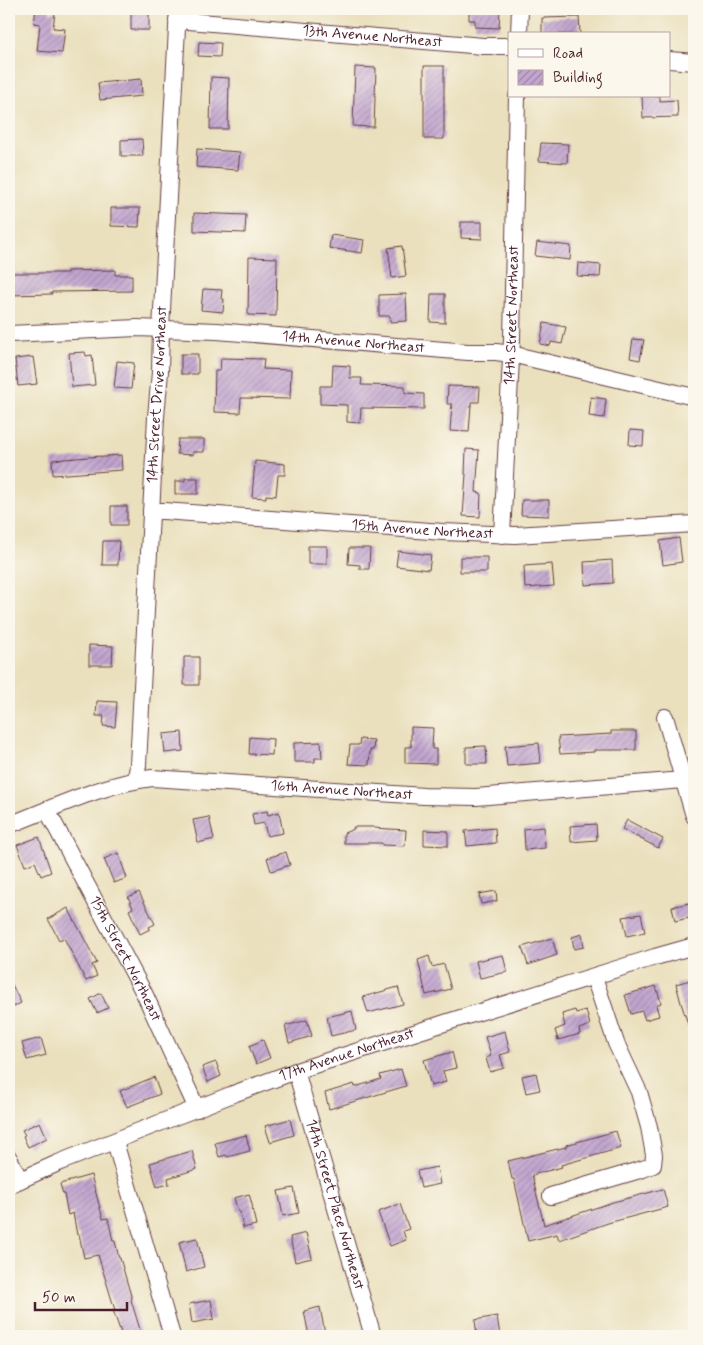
<svg xmlns="http://www.w3.org/2000/svg" width="703" height="1345" font-family="Mynerve,sans-serif">
<defs>
<pattern id="building-hatch" width="6" height="6" patternUnits="userSpaceOnUse" patternTransform="scale(1.25)"><rect width="6" height="6" fill="#c1a5cf"/><path d="M-1 1l2-2M0 6l6-6M5 7l2-2" fill="none" stroke="#9f86a8"/></pattern>
</defs>
<rect width="100%" height="100%" fill="#fbf7ec"/>
<filter id="ink" filterUnits="userSpaceOnUse"><feTurbulence type="fractalNoise" baseFrequency=".02" numOctaves="2"/><feDisplacementMap in="SourceGraphic" scale="10" xChannelSelector="R" yChannelSelector="G"/><feConvolveMatrix kernelMatrix="1 2 1 2 8 2 1 2 1" color-interpolation-filters="sRGB"/></filter>
<filter id="wash" filterUnits="userSpaceOnUse"><feTurbulence type="fractalNoise" baseFrequency=".0096" numOctaves="4" result="noise"/><feDisplacementMap in="SourceGraphic" scale="20" xChannelSelector="R" yChannelSelector="G"/><feGaussianBlur stdDeviation="1.12" result="paint"/><feColorMatrix in="noise" values="0 0 0 0 0 0 0 0 0 0 0 0 0 0 0 0 0 1.4 0 .05"/><feComposite in="paint" operator="in"/></filter>
<g filter="url(#wash)">
<rect width="100%" height="100%" fill="#eae0bd"/>
<g id="blocks">
<!-- building -->
<path fill="url(#building-hatch)" d="M36 9H50L49 12H55L53 28 65 29 62 53 37 51 40 24 34 23Z
M131 9H149V30H131Z
M469 9H500L499 28 475 27V20H469Z
M579 17 580 34H542V18Z
M199 42 221 43 220 57 198 56Z
M424 66H444V139H424Z
M355 67 376 68 374 127 353 126Z
M211 77 229 78 228 129H210Z
M141 79 142 96 100 100 98 83Z
M642 96H660V101L677 100 678 117 643 118Z
M142 139 143 156H121V140Z
M541 143 568 144 567 163 539 161Z
M197 149 240 152 238 170 196 167Z
M111 208H140L139 227 111 226Z
M194 213 246 215 245 233 194 231Z
M461 222H482V239L461 238Z
M331 235 364 240 362 253 329 248Z
M537 242 571 246 570 260 535 256Z
M402 246 406 276 392 278 388 248Z
M249 257 277 258 276 316 248 315Z
M578 263 601 265 600 277 577 276Z
M115 270V275H132V291L52 292V294L9 295V273H67V271Z
M203 289 222 290 221 299H224L223 312 201 310Z
M406 294 407 321 390 322V316H379V295Z
M431 294H445V323L430 322Z
M544 323 566 327 562 344 551 342 550 346 540 344Z
M633 339 644 340 640 360 630 358Z
M85 352 86 356 92 355 95 385 72 387 69 353Z
M181 354H198V374H181Z
M33 357 37 384 18 386 15 359Z
M221 358 264 359 263 369 291 370 290 399 241 398 240 413 214 412 215 371H220Z
M117 361 134 363 131 389 114 388Z
M333 365 350 366V378H362L361 385 405 386V393L424 394V409L361 408 360 423 347 422V405L320 404V386H332Z
M448 386 480 387 479 402H472V405H471L469 432 450 431 452 404H447Z
M591 397 606 399 604 418 589 416Z
M630 430 644 431 643 446 629 445Z
M178 439H204V452H193V455L177 454Z
M466 449 479 450 476 492 481 493 480 517 463 516 466 474H465Z
M121 455 122 470 53 475 52 460 101 456V457H107V456Z
M255 461 285 464V475H278L276 496 266 495V498L252 497Z
M185 478H198V494H175V481H185Z
M522 500H549V516L521 515Z
M111 506H127V525H111Z
M679 538 682 562 663 565 660 541Z
M103 541H119L118 565H102Z
M308 546H327V564H308Z
M349 548H370L369 569H360V565L348 564Z
M398 551 431 555 429 570 396 566Z
M460 557H487V572H460Z
M612 560 613 583 585 585 584 562Z
M552 564 554 586 525 588 524 566Z
M89 645 113 646 112 665H89Z
M184 657H199V685H184Z
M97 701 117 702 115 727 103 726 104 716H96Z
M411 727 433 728 432 749H436V764L405 763V747H411Z
M611 731H636V750H594V752L560 754 558 737 611 734Z
M182 732 183 751 165 753 163 734Z
M250 737 273 739 272 755 249 754Z
M360 739 374 740 373 750H370L369 765 348 764 350 745H359Z
M321 742 322 758H315V762H294V743Z
M539 743 541 763 507 766 505 746Z
M486 746 487 764H466V747Z
M267 811 268 815 279 812 283 833 267 836 264 823 254 825 252 814Z
M209 817 214 839 198 843 193 820Z
M627 820 663 839 658 848 622 829Z
M596 824 597 840 571 842 570 826Z
M353 827H374V828L406 830 405 846 382 845V843H344V833L354 829Z
M544 827 545 848 525 850 524 829Z
M495 828 496 843 467 846 465 831Z
M424 830 448 831V846L424 845Z
M39 837 51 872 41 876 35 862 25 866 17 845Z
M286 852 290 865 271 871 267 858Z
M118 853 127 878 114 883 104 859Z
M496 891 497 901 481 904 479 894Z
M139 892 155 924 149 927 150 929 140 934 129 910 133 908 128 897Z
M689 903 690 908 694 907V917L675 921 672 907Z
M68 908 97 963 92 965 97 976 86 981 64 938 59 940 48 919Z
M641 914 645 932 627 936 623 917Z
M582 934 584 947 574 949 572 937Z
M552 938 557 955 528 965 522 947Z
M503 955 507 972 480 978 476 961Z
M429 956 432 967 444 964 451 989 426 995 418 960Z
M9 979 21 1003 9 1009Z
M694 979V1036H692L681 1003 676 984Z
M656 986 661 1003 656 1005 659 1016 645 1020 642 1011 631 1014 625 995Z
M398 987 403 1004 368 1013 363 997Z
M101 993 108 1008 97 1013 90 999Z
M575 1010 576 1013 586 1010 590 1025 579 1029 580 1034 558 1040 555 1030 565 1026 562 1014Z
M352 1011 356 1030 331 1036 327 1017Z
M307 1020 312 1036 289 1043 285 1026Z
M505 1031 510 1052 500 1055 504 1068 490 1072 486 1058 491 1056 485 1037Z
M41 1038 46 1055 27 1060 22 1043Z
M263 1040 270 1058 256 1064 249 1046Z
M452 1052 456 1068 443 1071 446 1082 431 1086 424 1060Z
M216 1062 221 1076 208 1082 202 1067Z
M401 1069 406 1086 329 1109 325 1093 354 1084 355 1087 381 1079 380 1075Z
M536 1073 540 1090 526 1093 522 1076Z
M154 1077 160 1094 127 1107 120 1091Z
M290 1119 294 1135 270 1142 265 1126Z
M40 1122 47 1138 28 1147 23 1136 25 1135 22 1130Z
M616 1131 621 1148 561 1165 562 1167 532 1175 544 1225 613 1202 663 1189 668 1207 608 1223 559 1240 557 1234 528 1241 514 1179H512L508 1161 566 1147V1145Z
M246 1135 250 1151 227 1157 226 1155 219 1157 215 1143Z
M192 1151 197 1169 168 1178 169 1184 157 1187 150 1163Z
M437 1167 440 1184 421 1188 417 1171Z
M91 1175 103 1219 108 1218 113 1241H115L119 1258H120L132 1299 131 1300 142 1336H122L113 1310H115L98 1255 84 1258 79 1234 77 1235 73 1213 68 1215 64 1194H63L60 1184Z
M294 1188 299 1213 283 1216 278 1191Z
M249 1194 253 1208H252L256 1225 243 1228 240 1212H238L234 1198Z
M400 1204 409 1229 403 1231 406 1240 390 1246 378 1212Z
M306 1233 312 1258 295 1262 290 1237Z
M197 1238 204 1267 186 1272 179 1242Z
M211 1300 214 1319 192 1323 189 1304Z
M320 1307 325 1334 309 1336 304 1311Z
M497 1316 500 1336H477L475 1320Z"/>
</g>
</g>
<g filter="url(#ink)">
<use href="#blocks" fill-opacity="0" stroke="#623c41" stroke-width="1"/>
<g fill="none" stroke-linecap="round" stroke-linejoin="round">
<!-- minor casing -->
<g stroke="#623c41" stroke-width="18">
<g id="minor">
<path id="s1" d="M177 20 483 46H509"/>
<path d="M519 34 520 9"/>
<path d="M669 60 694 62"/>
<path id="s2" d="M9 334 137 328 217 331 468 352H496L511 354 694 397"/>
<path id="s3" d="M151 511H164L443 532 515 535 694 524"/>
<path id="s4" d="M502 535 512 339 517 96"/>
<path d="M665 717 694 816"/>
<path id="s5" d="M136 780 138 765 156 417 160 372 161 329 178 9"/>
<path id="s6" d="M47 810 145 995 197 1109"/>
<path id="s7" d="M9 825C56 807 102 784 152 778L424 796 476 797 683 780"/>
<path id="s8" d="M296 1071 373 1336"/>
<path d="M115 1142 172 1336"/>
<path d="M9 1158 20 1180"/>
<path id="s9" d="M9 1185 58 1163 233 1094 296 1071 454 1020 655 957 694 946"/>
<path d="M551 1196 643 1169 653 1165 654 1155 649 1127 639 1092 616 1043 594 977"/>
</g>
</g>
<!-- minor -->
<use href="#minor" stroke="#fff" stroke-width="16"/>
</g>
</g>
<g text-anchor="middle" dominant-baseline="central" stroke-width="5" stroke-linejoin="round" paint-order="stroke">
<!-- street labels -->
<g font-size="15" fill="#4a1f2b" stroke="#fbf7ec">
<text stroke="none"><textPath href="#s1" startOffset="196">13th Avenue Northeast</textPath></text>
<text stroke="none"><textPath href="#s4" startOffset="220">14th Street Northeast</textPath></text>
<text stroke="none"><textPath href="#s2" startOffset="345">14th Avenue Northeast</textPath></text>
<text stroke="none"><textPath href="#s5" startOffset="386">14th Street Drive Northeast</textPath></text>
<text stroke="none"><textPath href="#s3" startOffset="272">15th Avenue Northeast</textPath></text>
<text stroke="none"><textPath href="#s7" startOffset="341">16th Avenue Northeast</textPath></text>
<text stroke="none"><textPath href="#s6" startOffset="168">15th Street Northeast</textPath></text>
<text stroke="none"><textPath href="#s9" startOffset="362">17th Avenue Northeast</textPath></text>
<text stroke="none"><textPath href="#s8" startOffset="139">14th Street Place Northeast</textPath></text>
</g>
</g>
<!-- margin -->
<rect width="703" height="1345" fill="none" stroke="#fbf7ec" stroke-width="30"/>
<!-- legend -->
<rect x="508" y="32" width="162" height="65" fill="#fbf7ec" stroke="#b4a19f"/>
<rect x="518" y="49" width="25" height="8" fill="#ffffff" stroke="#b4a19f"/>
<text x="553" y="58" font-size="15" fill="#4a1f2b">Road</text>
<rect x="518" y="70" width="25" height="15" fill="url(#building-hatch)" stroke="#b4a19f"/>
<text x="553" y="82" font-size="15" fill="#4a1f2b">Building</text>
<!-- scale -->
<path d="M35 1302v8h92v-8" fill="none" stroke="#4a1f2b" stroke-width="2.5"/>
<text x="42" y="1302" font-size="15" fill="#4a1f2b" stroke="#fbf7ec" stroke-width="4" paint-order="stroke">50 m</text>
</svg>
